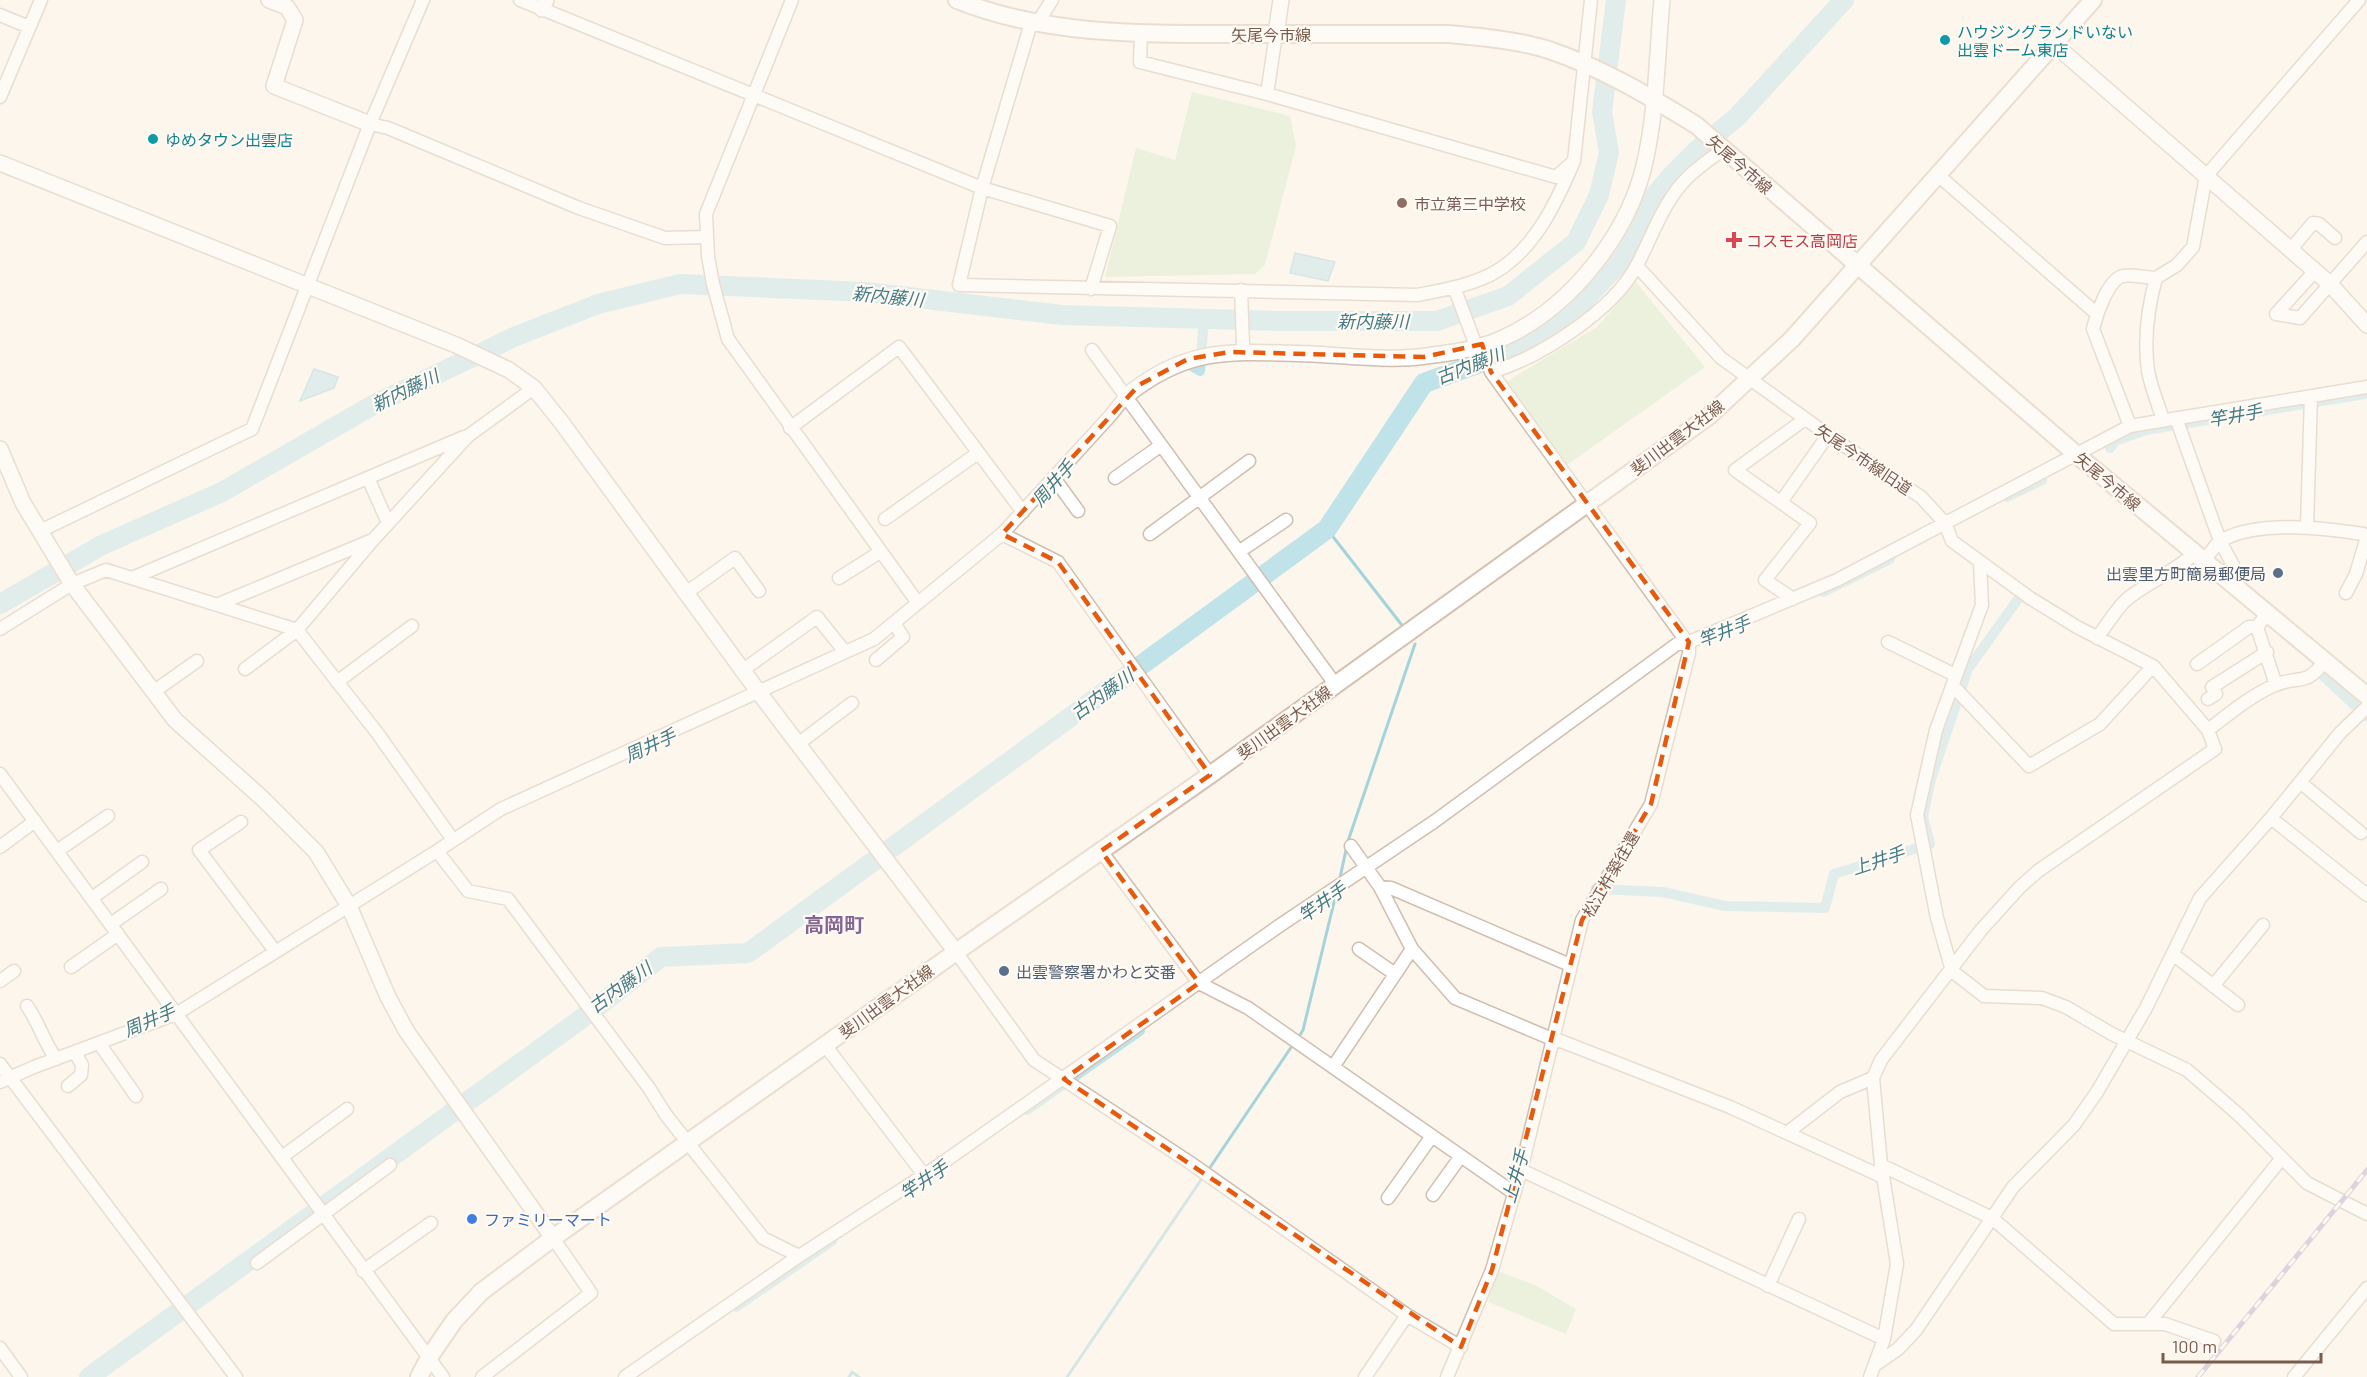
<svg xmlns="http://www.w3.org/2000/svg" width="2367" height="1377" font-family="Barlow,'Noto Sans JP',sans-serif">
<rect width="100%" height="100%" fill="#fdf6ec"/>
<!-- green -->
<path fill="#d8ecc9" d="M1192 92 1290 116 1296 146 1265 265 1255 274 1105 277 1136 148 1175 160Z
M1636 282 1705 367 1567 465 1504 383 1597 327Z
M1498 1271 1535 1285 1576 1309 1566 1334 1488 1302Z"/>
<!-- water -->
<path fill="#bfe3e8" stroke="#a5d3da" stroke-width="1.5" d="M1295 253 1335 262 1328 281 1290 273Z
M314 369 338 377 334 388 300 401Z"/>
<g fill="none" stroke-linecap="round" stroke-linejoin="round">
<!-- stream -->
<path stroke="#a5d3da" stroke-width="3" d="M1327 529 1401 624
M1339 882 1348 841 1415 644
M1298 1038 1303 1030 1336 894
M1207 1172 1294 1043
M849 1377 852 1372 859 1377
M1067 1377 1203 1177"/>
<!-- canal -->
<path stroke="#bfe3e8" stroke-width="10" d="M1181 367 1188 364 1200 371 1204 318
M2110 448 2115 441 2146 430 2365 394
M2007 497 2042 480
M1823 592 1890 559
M2309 675 2319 672 2366 716
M1596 889 1663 892 1725 906 1825 908 1834 874 1930 844 1923 816 1931 779 1968 669 2021 595 2029 601
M1027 1110 1140 1031
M736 1307 832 1241"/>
<!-- river -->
<path stroke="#bfe3e8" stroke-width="20" d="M0 604 102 545 222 492 373 405 514 337 598 304 680 284 866 292 1062 315 1282 321H1437L1508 296 1576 242 1599 195 1609 152 1602 112 1616 0
M89 1377 592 1011 661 957 748 953 1327 529 1424 383 1480 363 1539 338 1578 307 1621 261 1639 232 1655 195 1672 175 1697 150 1737 117 1844 0"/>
<!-- minor casing -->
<g stroke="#d1beb0" stroke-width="15">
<path id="minor" d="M520 0 982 188 959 285 1417 295C1443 290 1474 285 1497 271 1536 247 1557 201 1574 161
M792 0 706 214 708 256 713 284 728 339 918 603
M0 15 29 27
M1031 23 982 188 1110 226 1091 289
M1036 25 1052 0
M1141 34 1140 62 1267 94 1556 177 1574 161 1591 0
M1267 94 1276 34
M0 97 41 0
M370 124 388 128 579 208 665 238 707 237
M1938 175 2097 314
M2291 249 2313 223 2319 224 2335 238
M1637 266 1721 358 1828 435 1921 497 1945 523 1952 541 2030 598 2077 627 2153 666 2208 730 2215 749 2038 871 2020 887 1981 930 1881 1060 1873 1078 1881 1165 1992 1218 2114 1324H2148L2282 1158
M2315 271 2276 314 2300 318 2367 242
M1454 287 1476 346
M1482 344 1491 372 1684 638 1685 643
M1092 350 1335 684
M1241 352 1243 345 1241 290
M1491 372C1539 358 1613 311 1637 265 1652 237 1663 202 1687 178 1698 167 1711 159 1723 149
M2176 418 2220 541 2233 565
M2163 420C2158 404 2151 387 2148 371 2144 341 2148 307 2156 278L2177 265 2193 247 2206 176 2359 0
M2130 426 2093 329C2096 316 2108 279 2123 276 2132 274 2147 278 2156 278
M790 428 899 347 1023 512
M368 478 388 523
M1054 478 1078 511
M1115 478 1160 446
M1781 502 1828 435
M885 519 978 453
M2307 526 2311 396
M40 531 252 429 370 124 423 0
M1002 534 1058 562 1210 775
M1150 534 1249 461
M1240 551 1286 520
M2204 561C2209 555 2215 544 2222 540 2259 520 2323 528 2363 534L2366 540 2356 574 2346 593
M1980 563 1982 605 1936 730 1917 815 1937 918 1952 971 1984 996 2042 998 2066 1007 2112 1034 2187 1070 2239 1115 2307 1183 2367 1214
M132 578 464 437
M839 578 880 552
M686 593 735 558 759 591
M1793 599 1765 580 1810 523 1735 470 1805 419
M219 604 370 541
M2267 614 2257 627 2276 685
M0 629 72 584 106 570 297 630 378 734 453 840
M2097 638C2106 626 2115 611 2125 601 2142 585 2183 567 2194 553
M1888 642 1955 675
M876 660 903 637 894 623
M2197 664 2249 627H2257
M245 669 297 630 373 540 468 436 534 388
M743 670 817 617 845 652
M337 682 412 626
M1952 685 2029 766 2100 724 2153 666
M153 692 197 661
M2208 699 2216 694 2212 687 2267 652
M2208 730C2229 714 2250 696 2275 685 2300 675 2305 687 2324 662
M798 744 852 703
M0 774 443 1377
M2300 782 2361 833
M2271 818 2367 895
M241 822 199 850 275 951
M1351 846 1380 887 1391 888 1570 965
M0 847 35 821
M57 851 108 816
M1101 851 1199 983 1248 1008 1514 1193
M1380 887 1412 949 1455 998 1552 1039
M92 898 142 862
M111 924 161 889
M1359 949 1395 974
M956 952 1034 1060 1189 1162 1407 1315 1461 1347
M2174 955 2238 1005
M71 967 118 934
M0 981 14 971
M2213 986 2263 925
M27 1006C39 1023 44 1042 56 1059
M1553 1038 1730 1107 1883 1177
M99 1043 136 1096
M825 1045 924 1175
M0 1064 236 1377
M1333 1067 1412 949
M0 1082 34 1067 176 1014 437 851
M68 1086 81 1075 82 1065 75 1052
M1787 1133 1840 1092 1873 1078
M282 1157 347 1109
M1521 1170 1884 1339
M1433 1195 1461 1156
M1388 1198 1432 1136
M799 1256 763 1238 666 1115 649 1088 508 899 468 891 437 851 501 809 874 639 1002 534 1110 416 1125 397
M257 1263 390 1165
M363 1271 431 1223
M1768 1286 1799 1219
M2148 1324H2165L2214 1341
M0 1348 21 1377
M1875 1365 1898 1349 1916 1330 2013 1187 2074 1125 2097 1092 2146 1008 2200 898 2271 818 2340 733 2367 707
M482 1377 591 1293 553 1238
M625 1377 799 1256 938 1166 1279 926 1435 821 1677 644 1689 642 1837 580 2130 426 2367 387
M1365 1377 1407 1315
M1447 1377 1492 1270 1521 1170 1582 920 1651 804 1689 653V642
M1870 1377 1884 1339 1897 1264 1882 1170
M2294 1377 2367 1288"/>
</g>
<!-- tertiary casing -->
<g stroke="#d1beb0" stroke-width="18">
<path id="tertiary" d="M269 0 287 7 295 20 274 86 370 124
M542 9 546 0
M1276 34 1281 0
M2055 45 2330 284 2367 325
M0 163 456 345 509 370 534 388 562 423 757 690 956 952
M1125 397C1189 344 1236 352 1313 354 1347 356 1393 361 1426 356 1450 353 1479 349 1501 339 1571 308 1631 232 1646 157 1657 105 1657 53 1662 0
M0 449 23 503 72 584 175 720 263 799 316 852 349 906 388 997 407 1032 553 1238"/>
</g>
<!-- secondary casing -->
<g stroke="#d6c0b0" stroke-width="20">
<path id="secondary" d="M957 0C1047 36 1144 34 1239 34 1309 34 1379 34 1449 34 1482 37 1517 40 1549 50 1602 68 1649 96 1696 125L2077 455 2367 696
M419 1377 430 1356 454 1321 481 1292 553 1238 956 952 1210 775 1709 416 1792 339 2093 0"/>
</g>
<!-- minor -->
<use href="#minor" stroke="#fff" stroke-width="12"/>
<!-- tertiary -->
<use href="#tertiary" stroke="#fff" stroke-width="15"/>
<!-- secondary -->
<use href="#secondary" stroke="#fff" stroke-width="16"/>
<!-- rail casing -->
<g stroke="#b9a8c9" stroke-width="5">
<path id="rail" d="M2198 1377 2367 1170"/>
</g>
<!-- rail -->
<use href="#rail" stroke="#fffaf3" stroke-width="3" stroke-dasharray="9" stroke-linecap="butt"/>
</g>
<!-- marked area -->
<path d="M0 0H2367V1377H0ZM1482 344 1491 372 1689 642 1651 804 1582 920 1492 1270 1461 1347 1064 1079 1199 983 1101 851 1210 775 1058 562 1002 534 1139 385 1188 359 1230 352 1424 357Z" fill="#fdf6ec" fill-opacity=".55" fill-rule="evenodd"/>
<path fill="none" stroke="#e8590c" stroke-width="4.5" stroke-dasharray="12 8" stroke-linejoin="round" d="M1482 344 1491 372 1689 642 1651 804 1582 920 1492 1270 1461 1347 1064 1079 1199 983 1101 851 1210 775 1058 562 1002 534 1139 385 1188 359 1230 352 1424 357Z"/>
<!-- markers -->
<g fill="#0f9aa8" stroke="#fffaf3" stroke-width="2">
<circle cx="1945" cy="40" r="6"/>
<circle cx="153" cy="139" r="6"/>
</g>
<circle fill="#8d6e63" stroke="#fffaf3" stroke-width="2" cx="1402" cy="203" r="6"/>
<path fill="#e0444e" stroke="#fffaf3" stroke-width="2" d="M1731 231h6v6h6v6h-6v6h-6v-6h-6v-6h6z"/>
<g fill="#5c6f8a" stroke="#fffaf3" stroke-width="2">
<circle cx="2278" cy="573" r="6"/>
<circle cx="1004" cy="971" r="6"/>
</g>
<circle fill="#3f7fe0" stroke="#fffaf3" stroke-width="2" cx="472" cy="1219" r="6"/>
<g text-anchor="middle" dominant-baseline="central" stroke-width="4.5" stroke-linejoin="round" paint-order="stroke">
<!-- culture labels -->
<g font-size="16" fill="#0d838f" stroke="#fffaf3" text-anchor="start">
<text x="1957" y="31">ハウジングランドいない<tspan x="1957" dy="18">出雲ドーム東店</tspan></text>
<text x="165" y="139">ゆめタウン出雲店</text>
</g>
<!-- street labels -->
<g font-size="16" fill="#7a5c4d" stroke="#fffaf3">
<text x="1271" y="34">矢尾今市線</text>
<text transform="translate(1740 164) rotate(41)">矢尾今市線</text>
<text transform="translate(1677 437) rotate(-37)">斐川出雲大社線</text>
<text transform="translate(1864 459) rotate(34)">矢尾今市線旧道</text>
<text transform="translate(2108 481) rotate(40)">矢尾今市線</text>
<text transform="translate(1284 722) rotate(-36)">斐川出雲大社線</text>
<text transform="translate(1610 874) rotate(-60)">松江杵築往還</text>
<text transform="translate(886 1001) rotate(-36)">斐川出雲大社線</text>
</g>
<!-- education labels -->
<g font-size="16" fill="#785e54" stroke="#fffaf3" text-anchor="start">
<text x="1414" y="203">市立第三中学校</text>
</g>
<!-- health labels -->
<g font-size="16" fill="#be3a42" stroke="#fffaf3" text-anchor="start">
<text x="1746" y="240">コスモス高岡店</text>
</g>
<!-- service labels -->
<g font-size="16" fill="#4e5e75" stroke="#fffaf3" text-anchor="end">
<text x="2266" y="573">出雲里方町簡易郵便局</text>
<text x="1016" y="971" text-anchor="start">出雲警察署かわと交番</text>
</g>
<!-- shop labels -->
<g font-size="16" fill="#366cbe" stroke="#fffaf3" text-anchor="start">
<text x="484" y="1219">ファミリーマート</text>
</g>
<!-- water labels -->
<g font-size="18" font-style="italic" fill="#437c86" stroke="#fffaf3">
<text transform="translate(888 296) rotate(6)">新内藤川</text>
<text x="1373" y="321">新内藤川</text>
<text transform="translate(1470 365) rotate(-21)">古内藤川</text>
<text transform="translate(405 390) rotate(-26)">新内藤川</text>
<text transform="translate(2235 415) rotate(-10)">竿井手</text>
<text transform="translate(1053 483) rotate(-48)">周井手</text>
<text transform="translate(1724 631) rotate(-21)">竿井手</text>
<text transform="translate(1102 694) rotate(-36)">古内藤川</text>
<text transform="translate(650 745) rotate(-24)">周井手</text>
<text transform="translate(1878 860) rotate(-18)">上井手</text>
<text transform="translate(1322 902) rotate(-35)">竿井手</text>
<text transform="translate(620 987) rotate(-36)">古内藤川</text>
<text transform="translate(149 1020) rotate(-23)">周井手</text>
<text transform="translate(1515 1176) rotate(-74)">上井手</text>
<text transform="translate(924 1180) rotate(-34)">竿井手</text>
</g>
<!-- quarter labels -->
<g font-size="20" font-weight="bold" fill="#846695" stroke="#fffaf3">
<text x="834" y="924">高岡町</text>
</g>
</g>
<!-- scale -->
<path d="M2163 1353v9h158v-9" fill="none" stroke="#7a5c4d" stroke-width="3"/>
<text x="2172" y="1353" font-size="18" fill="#7a5c4d" stroke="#fffaf3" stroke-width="4.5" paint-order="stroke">100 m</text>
</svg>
